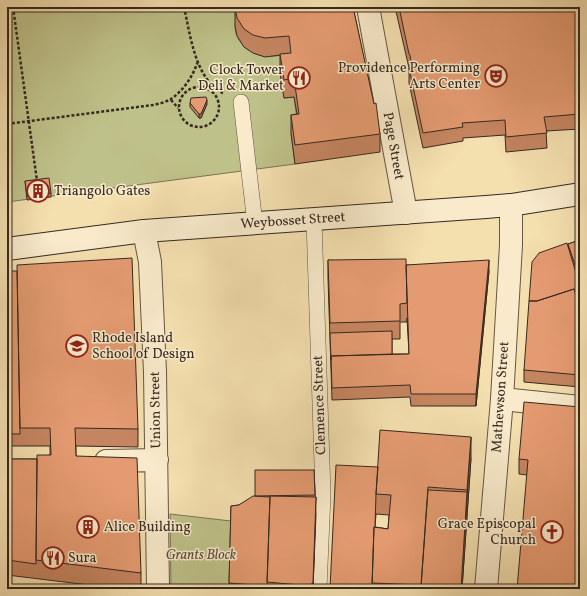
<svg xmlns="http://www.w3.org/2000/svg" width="587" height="596" font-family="Vollkorn,serif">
<rect width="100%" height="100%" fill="#f4dfaf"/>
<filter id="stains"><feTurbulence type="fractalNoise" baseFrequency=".005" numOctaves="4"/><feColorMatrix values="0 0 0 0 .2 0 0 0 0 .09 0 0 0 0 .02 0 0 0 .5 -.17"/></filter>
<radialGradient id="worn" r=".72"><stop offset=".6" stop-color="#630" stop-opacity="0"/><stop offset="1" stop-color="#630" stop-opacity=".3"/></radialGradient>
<!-- green -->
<path fill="#bec189" stroke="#7a7554" d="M7 7H238C237 13 235 20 235 26 235 42 251 56 266 56 274 57 282 55 289 54L284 98 294 97 299 132 291 134 295 164 7 202Z
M170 514 231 521 230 589H171Z"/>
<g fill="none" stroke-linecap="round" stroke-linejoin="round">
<!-- service casing -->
<g stroke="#665644" stroke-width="16">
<path id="service" d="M241 102 255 224
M314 220 323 494 319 589"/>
</g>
<!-- minor casing -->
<g stroke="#665644" stroke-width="24">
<path id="minor" d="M368 7 406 213
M144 231 150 262 155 372 158 589
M502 399 580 407
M106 461 157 460"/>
</g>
<!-- tertiary casing -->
<g stroke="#665644" stroke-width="24">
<path id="tertiary" d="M486 589 502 399 511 245V205"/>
</g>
<!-- secondary casing -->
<g stroke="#362920" stroke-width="24">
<path id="secondary" d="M7 249 144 231 486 207 511 205 580 194"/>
</g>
<!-- path -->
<path stroke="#362920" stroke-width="2.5" stroke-dasharray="3 2" stroke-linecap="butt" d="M13 7 37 181
M184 7C190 33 195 80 223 93
M179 107a20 20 0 1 1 40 0a20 20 0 1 1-40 0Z
M171 100 178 108
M7 124 153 105C159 104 166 102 171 99 184 90 193 76 198 61"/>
<!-- service -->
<use href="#service" stroke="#f8eacb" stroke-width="15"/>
<!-- minor -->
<use href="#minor" stroke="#f8eacb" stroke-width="22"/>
<!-- tertiary -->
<use href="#tertiary" stroke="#f8eacb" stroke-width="22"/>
<!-- secondary -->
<use href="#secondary" stroke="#f8eacb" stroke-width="22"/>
</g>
<!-- wall -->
<path fill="#c58561" stroke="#362920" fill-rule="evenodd" d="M235 7H353L380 134V152L295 164 291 133V115L297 114 294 97 284 98 280 73V55L265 57 253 53 244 47 237 36 235 26Z
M395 7H580V129L546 131 547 148 506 152 505 135 463 138V141L423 148 409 83V68Z
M190 103 207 104 201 118H199L190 107Z
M25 181 51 193V197L27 200Z
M580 240V298L577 299 580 308V387L524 382V370L568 248V244Z
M328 260 406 265 489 271 476 406H411L410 397 332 400 328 279ZM407 318 409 354H392V339H400V322H407Z
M7 271 138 429V447L76 446V456L141 573V589H122L7 575V459H37L50 455V446H7Z
M580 407 527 475 519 474V459Z
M471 458 462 589H330L378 467ZM376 514 389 515 388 529 375 527Z
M314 470 316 515 313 589H229L231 506 239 505 255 496Z"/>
<!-- shaded-wall -->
<path fill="#a06c4f" stroke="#362920" d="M207 100V104L201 118H199V114Z
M489 260V271L476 406V394Z
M580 290V298L537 313V305Z
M471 437V458L462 589H461Z
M316 497 313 589H310V586Z"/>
<!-- building -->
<path fill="#e59b71" stroke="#362920" d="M235 7H353L374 104 376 103 380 134 295 145 291 115 299 114 294 78 284 80 280 54 291 53 289 36 265 38 253 35 244 29 237 18Z
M399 7H580V114L544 117 547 133 506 137 505 120 462 123 463 127 423 133 409 68H412L410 55 409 54Z
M206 97 207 100 201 114H199L190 103 191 98Z
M49 178 51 193 27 196 25 181Z
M580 240V280L568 244Z
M567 243 580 286V290L575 292 574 289 537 301H529L532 262 539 253Z
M132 258 138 429 75 428 76 456 137 458 141 573 36 560 37 455H51L50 428H20L17 265Z
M406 259 407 303 400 304V321L330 323 328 260Z
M489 260 476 394H411L410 385 332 388 331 356 409 354 406 265Z
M7 271H17L20 434H7Z
M574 289 580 308V375L524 370 529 301H537Z
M392 331V354L331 356V360L330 333Z
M524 402 580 407V589H517L528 460 519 459Z
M380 430 471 437 467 490 428 487 421 585 372 583 374 527 388 529 391 495 376 494Z
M7 459H37L36 564 7 560Z
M336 465 378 467 376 494 375 527H374L372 589H330Z
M255 470H314L315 495 255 496Z
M428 490 467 492 461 589H437L421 588Z
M253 496 270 497 267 586 229 583 231 506 239 505Z
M270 496 316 497 313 582 310 586 267 582Z"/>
<!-- icons -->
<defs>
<g id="theatre-ring" transform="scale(1.15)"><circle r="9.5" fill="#f8eacb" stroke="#8f2418" stroke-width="1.5"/><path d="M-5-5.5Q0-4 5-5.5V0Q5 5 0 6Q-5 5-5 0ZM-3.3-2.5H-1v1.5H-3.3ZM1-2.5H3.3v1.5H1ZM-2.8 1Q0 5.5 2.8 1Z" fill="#8f2418"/></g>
<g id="restaurant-ring" transform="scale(1.15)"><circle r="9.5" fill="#f8eacb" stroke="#8f2418" stroke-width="1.5"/><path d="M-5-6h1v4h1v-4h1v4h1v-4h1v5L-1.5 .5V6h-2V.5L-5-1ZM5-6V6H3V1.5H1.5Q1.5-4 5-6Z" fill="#8f2418"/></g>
<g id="building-ring" transform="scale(1.15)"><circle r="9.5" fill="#f8eacb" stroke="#8f2418" stroke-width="1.5"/><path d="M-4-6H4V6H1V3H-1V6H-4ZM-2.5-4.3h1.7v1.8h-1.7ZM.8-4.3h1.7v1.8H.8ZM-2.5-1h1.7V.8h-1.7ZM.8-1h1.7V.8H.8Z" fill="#8f2418"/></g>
<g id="university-ring" transform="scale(1.15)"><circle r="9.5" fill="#f8eacb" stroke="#8f2418" stroke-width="1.5"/><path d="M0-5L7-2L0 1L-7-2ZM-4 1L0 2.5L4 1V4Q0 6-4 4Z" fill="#8f2418"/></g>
<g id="church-ring" transform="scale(1.15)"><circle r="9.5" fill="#f8eacb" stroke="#8f2418" stroke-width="1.5"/><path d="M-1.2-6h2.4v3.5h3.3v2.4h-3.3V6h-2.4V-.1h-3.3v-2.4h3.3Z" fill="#8f2418"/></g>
</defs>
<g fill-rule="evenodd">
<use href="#theatre-ring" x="496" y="76"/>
<use href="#restaurant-ring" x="299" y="78"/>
<use href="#building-ring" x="38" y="191"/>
<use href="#university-ring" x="77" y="346"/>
<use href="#building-ring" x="88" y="527"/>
<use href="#church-ring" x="552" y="532"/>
<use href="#restaurant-ring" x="53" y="558"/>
</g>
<g text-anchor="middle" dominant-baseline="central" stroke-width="3" stroke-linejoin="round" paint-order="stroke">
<!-- poi labels -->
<g font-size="14" fill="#362920" stroke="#f8eacb" text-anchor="start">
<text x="480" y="68" text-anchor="end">Providence Performing<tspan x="480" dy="16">Arts Center</tspan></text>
<text x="284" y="70" text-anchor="end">Clock Tower<tspan x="284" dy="16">Deli &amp; Market</tspan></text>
<text x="54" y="191">Triangolo Gates</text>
<text x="92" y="338">Rhode Island<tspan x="92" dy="16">School of Design</tspan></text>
<text x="536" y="524" text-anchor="end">Grace Episcopal<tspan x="536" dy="16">Church</tspan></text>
<text x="104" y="527">Alice Building</text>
<text x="68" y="558">Sura</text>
</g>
<!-- street labels -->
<g font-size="14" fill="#362920" stroke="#f8eacb">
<text transform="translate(393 146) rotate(80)">Page Street</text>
<text transform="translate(293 221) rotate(-4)">Weybosset Street</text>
<text transform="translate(501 397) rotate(-86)">Mathewson Street</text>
<text transform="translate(320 405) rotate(-92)">Clemence Street</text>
<text transform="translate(156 410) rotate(-91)">Union Street</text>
</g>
<!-- park labels -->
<g font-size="14" font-style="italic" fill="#584f3a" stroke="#f8eacb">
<text x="201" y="555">Grants Block</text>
</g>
</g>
<!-- margin -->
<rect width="587" height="596" fill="none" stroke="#f4dfaf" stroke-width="24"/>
<rect x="8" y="8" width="571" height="580" fill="none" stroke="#362920" stroke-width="2"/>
<rect x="12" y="12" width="563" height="572" fill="none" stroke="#362920"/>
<rect width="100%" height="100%" filter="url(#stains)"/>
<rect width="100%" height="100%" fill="url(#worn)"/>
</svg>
